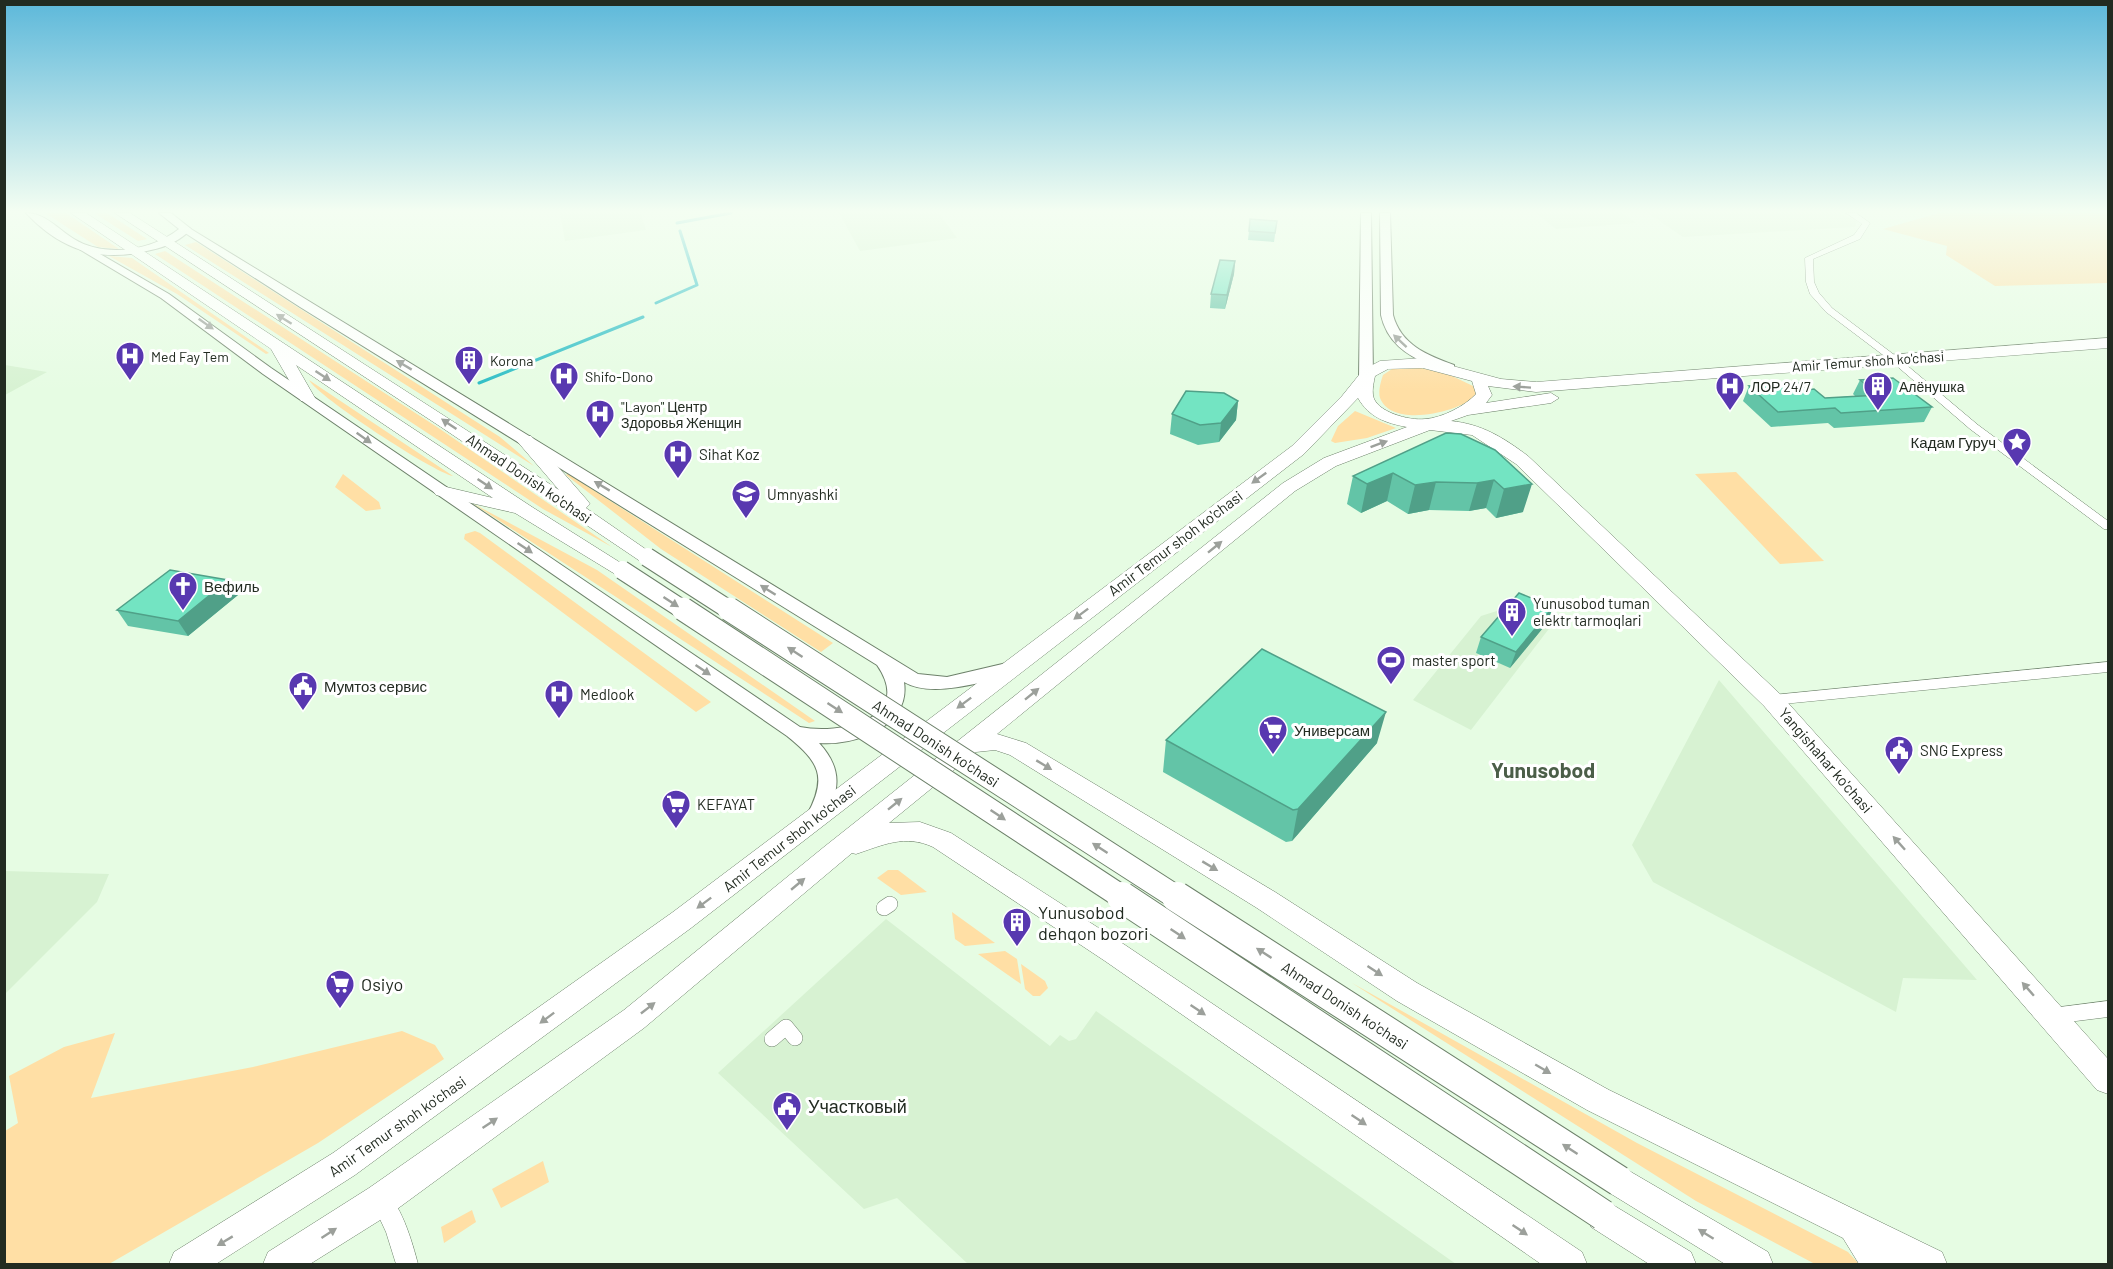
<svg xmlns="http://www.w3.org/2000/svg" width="2113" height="1269" font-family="Barlow,sans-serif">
<rect width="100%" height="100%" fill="#e6fce3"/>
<!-- built -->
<path fill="#d7f2d2" d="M560 213H641L646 230 565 241Z
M839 213H939L957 238 860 251Z
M1536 213H1622L1636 223 1556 229Z
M1648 213H1839L1857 221 1855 227 1683 237Z
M4 365H5L47 372 5 395Z
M1528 601 1558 617 1471 730 1413 700 1481 616Z
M1719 680 1977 980 1903 978 1896 1012 1653 882 1632 845Z
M5 871 109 874 97 902 5 994Z
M886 919 1050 1046 1060 1035 1069 1041 1076 1039 1096 1011 1456 1264H968L897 1198 864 1209 718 1073Z"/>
<!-- green -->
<path fill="#ffdfa5" d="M45 213H66L119 249 98 247Z
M94 213H107L147 239 138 241Z
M1939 213H2108V283L1995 286 1946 255 1947 246 1883 229Z
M196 242 500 437 534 466 185 245Z
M165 251 437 427 612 547 543 509 155 254Z
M109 256 132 258 269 353 266 354 177 294Z
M1416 367 1448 374 1473 386 1477 395C1460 412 1392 429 1380 398 1378 391 1381 381 1383 375L1392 369Z
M309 380 453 476C433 472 318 397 309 380Z
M1355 411 1396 428 1367 438 1335 443 1331 441 1338 426Z
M1736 472 1824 561 1780 564 1695 474Z
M343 474 379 502 381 509 366 511 335 487Z
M568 474 833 643 821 652 661 549 566 475Z
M472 503 597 570 815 721 809 723Z
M475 531 480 533 711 702 696 712 464 539 465 534Z
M888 870H898L927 892 901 895 877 878Z
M952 912 995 943 965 946 955 939Z
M1005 951 1017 959 1021 984 978 954Z
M1021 964 1045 981 1048 988 1040 996H1033L1025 989Z
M1352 983 1637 1143 1848 1252 1859 1264H1815L1696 1201Z
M402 1031 435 1045 444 1059 318 1143 109 1264H5V1131L18 1123 9 1076 64 1047 115 1033 91 1098 253 1067Z
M543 1161 549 1182 501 1208 492 1189Z
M472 1210 476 1222 444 1243 441 1227Z"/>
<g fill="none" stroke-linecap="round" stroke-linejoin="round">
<!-- stream -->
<path stroke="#2abdc5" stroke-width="3" d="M677 223 731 213
M656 303 697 285 680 231
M479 383 643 317"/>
<!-- pedestrian casing -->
<g stroke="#6d816a" stroke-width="16">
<path id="pedestrian" d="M884 908 890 904
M772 1039 786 1027 795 1038"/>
</g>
<!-- minor casing -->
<g stroke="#6d816a" stroke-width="1">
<path id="minor" d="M1846 213H1856L1870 223 1860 239 1813 259 1814 282 1819 293 1832 308 1897 357 1978 425 2108 521V529H2104L1970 429 1891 361 1826 312 1810 294 1806 282 1805 258 1854 235 1862 224Z
M2108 662V672L1772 705 1767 704 1765 700 1767 696 1772 695Z
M2108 1001V1017L2052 1024 2045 1022 2043 1016 2045 1010 2052 1008Z
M381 1190C400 1197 413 1245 418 1264H396L386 1232 371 1200 374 1193Z"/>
</g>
<!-- tertiary casing -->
<g stroke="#6d816a" stroke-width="2">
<path id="tertiary" d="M186 226 918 674 947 677 1011 662 1020 668 1017 672C987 681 933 699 904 682 911 727 854 746 819 743 843 769 840 791 824 820L817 822 810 820 807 815C828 776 819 762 787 736L263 374 161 298 79 249 88 247 169 294 271 368 800 727C839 735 915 720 877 665L300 307 182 231V227Z"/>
</g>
<!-- secondary casing -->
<g stroke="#6d816a" stroke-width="2">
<path id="secondary" d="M26 213C45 213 58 229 74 239 105 258 151 251 179 229L159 213H171L191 229C181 240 166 247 151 250 101 263 62 251 26 213Z
M1361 213H1371L1373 379 1366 383 1359 379Z
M1380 213H1390L1393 315C1401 345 1427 355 1454 365V371C1445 373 1438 369 1430 365 1406 355 1387 342 1381 315Z"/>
</g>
<!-- primary casing -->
<g stroke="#6d816a" stroke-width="1">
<path id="primary" d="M71 213H86L532 507 632 570 629 574H615L515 513 436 495 433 491 436 487 442 486 493 498 296 365 315 398 313 401H301L271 349Z
M115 213H130L559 490 516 440 519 436H531L587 500 590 504 586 508 657 557 647 563 640 561 441 427Z
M2108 338V348L1536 392 1488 386 1492 395 1486 403 1551 393 1559 398 1551 403 1468 415 1451 421C1482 424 1504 438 1528 456L1780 694 2108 1059V1094L2097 1090 1764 706 1516 464 1472 435 1430 430 1336 466 1295 491 997 734 1026 743 1275 892 1417 983 1609 1090 1942 1252 1947 1264H1859L1843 1238 1587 1110 1397 1001 1257 908 1010 755 995 750 976 752 889 823 920 822 951 833 1125 945 1582 1252 1587 1264H1541L1105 961 933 847C905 834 883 845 856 854L852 853 644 1028 393 1212 310 1264H263L268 1252 369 1188 624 1010 824 847 1283 483 1324 458 1407 427C1385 423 1369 417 1358 398L1304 454 691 928 355 1175 216 1264H169L174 1252 333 1153 673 912 1292 446 1342 396 1363 370 1380 361 1423 358 1501 379 1536 382ZM1423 368 1472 381 1476 394C1465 406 1442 418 1425 419 1410 421 1375 412 1373 395 1372 389 1374 381 1375 376L1388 369Z
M1619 1165 1768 1252 1773 1264H1725L1608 1192 1603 1181 1608 1170Z
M1603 1199 1691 1252 1696 1264H1649L1591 1227 1587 1215 1591 1203Z"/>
</g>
<!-- pedestrian -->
<use href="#pedestrian" stroke="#fff" stroke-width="15"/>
<!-- minor -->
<use href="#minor" fill="#fff" fill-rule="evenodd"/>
<!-- tertiary -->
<use href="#tertiary" fill="#fff" fill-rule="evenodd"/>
<!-- secondary -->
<use href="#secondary" fill="#fff" fill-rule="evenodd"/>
<!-- primary -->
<use href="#primary" fill="#fff" fill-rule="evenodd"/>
<!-- primary-bridge-far2 casing -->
<g stroke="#6d816a" stroke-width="20" stroke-linecap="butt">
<path id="primary-bridge-far2" d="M647 557 731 611
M622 570 685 611"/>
</g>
<!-- primary-bridge-far1 casing -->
<g stroke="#6d816a" stroke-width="25" stroke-linecap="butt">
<path id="primary-bridge-far1" d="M683 609 1125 899
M729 609 1179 899"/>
</g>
<!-- primary-bridge casing -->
<g stroke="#6d816a" stroke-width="32" stroke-linecap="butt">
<path id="primary-bridge" d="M1122 897 1603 1215
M1177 897 1619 1181"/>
</g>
<!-- primary-bridge-far2 -->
<use href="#primary-bridge-far2" stroke="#fff" stroke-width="18"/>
<!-- primary-bridge-far1 -->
<use href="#primary-bridge-far1" stroke="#fff" stroke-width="23"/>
<!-- primary-bridge -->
<use href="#primary-bridge" stroke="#fff" stroke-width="30"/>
</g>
<!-- wall -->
<path fill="#63c4a7" d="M1277 221 1274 242 1248 240 1249 231Z
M1235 261 1234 274 1225 309 1210 308 1211 294Z
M1860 380 1932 407 1924 422 1834 428 1828 423 1771 427 1743 401 1749 386 1825 398 1855 396 1853 394Z
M1238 401 1236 420 1219 442 1198 445 1170 434 1172 414Z
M1461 434 1523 512 1496 518 1486 508 1469 511 1429 510 1408 514 1387 501 1361 513 1347 504 1353 476Z
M238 595 188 636 128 626 117 610Z
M1553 607 1547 623 1510 668 1476 653 1481 637Z
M1166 740 1377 743 1292 841 1286 842 1163 772Z"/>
<!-- shaded-wall -->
<path fill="#50a088" d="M1235 261 1234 274 1225 309 1227 295Z
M1238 401 1236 420 1219 442 1221 423Z
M1393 473 1387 501 1361 513 1367 484Z
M1494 480 1486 508 1469 511 1477 483Z
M1436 482 1429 510 1408 514 1415 485Z
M1532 484 1523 512 1496 518 1504 489Z
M228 580 238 595 188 636 178 621Z
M1553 607 1547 623 1510 668 1516 652Z
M1386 712 1377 743 1292 841 1298 809Z"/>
<!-- building -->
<path fill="#73e4c2" stroke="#50a088" stroke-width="1.5" d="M1250 219 1277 221 1275 233 1249 231Z
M1220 260 1235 261 1227 295 1211 294Z
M1893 378 1932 407 1841 413 1835 408 1778 412 1749 386 1799 383 1807 390 1814 389 1825 398 1879 395 1860 380Z
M1186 391 1224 393 1238 401 1221 423 1200 425 1172 414Z
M1446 433 1461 434 1495 450 1532 484 1504 489 1494 480 1477 483 1436 482 1415 485 1393 473 1367 484 1353 476Z
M170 570 228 580 178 621 117 610Z
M1519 593 1553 607 1516 652 1481 637Z
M1262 649 1386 712 1298 809 1293 810 1166 740Z"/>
<!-- one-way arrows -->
<defs><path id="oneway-solid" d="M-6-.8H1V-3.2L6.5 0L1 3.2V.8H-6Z" transform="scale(1.5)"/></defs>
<g fill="#9ca09b">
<use href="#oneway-solid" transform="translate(284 319) rotate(-148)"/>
<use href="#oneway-solid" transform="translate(206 324) rotate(35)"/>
<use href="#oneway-solid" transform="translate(1400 341) rotate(-137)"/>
<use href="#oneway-solid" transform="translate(404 365) rotate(-149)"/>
<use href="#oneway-solid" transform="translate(323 376) rotate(33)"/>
<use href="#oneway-solid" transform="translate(1522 387) rotate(-176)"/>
<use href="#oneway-solid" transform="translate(449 424) rotate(-146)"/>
<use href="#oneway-solid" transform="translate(364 438) rotate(35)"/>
<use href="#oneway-solid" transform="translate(1379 444) rotate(-20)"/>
<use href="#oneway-solid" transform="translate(1259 478) rotate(144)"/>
<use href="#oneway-solid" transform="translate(485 484) rotate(34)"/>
<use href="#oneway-solid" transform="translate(602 486) rotate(-149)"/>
<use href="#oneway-solid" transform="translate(1215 547) rotate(-39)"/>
<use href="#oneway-solid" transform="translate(525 548) rotate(34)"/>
<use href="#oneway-solid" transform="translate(768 590) rotate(-148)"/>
<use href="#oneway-solid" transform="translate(671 602) rotate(33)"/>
<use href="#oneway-solid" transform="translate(1081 614) rotate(143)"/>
<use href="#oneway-solid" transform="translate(795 652) rotate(-147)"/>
<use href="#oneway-solid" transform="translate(703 670) rotate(34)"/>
<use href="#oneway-solid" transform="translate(1032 694) rotate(-39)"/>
<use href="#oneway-solid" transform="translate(964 703) rotate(143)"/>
<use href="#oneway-solid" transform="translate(835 708) rotate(33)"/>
<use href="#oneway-solid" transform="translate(1044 765) rotate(31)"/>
<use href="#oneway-solid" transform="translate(895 804) rotate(-39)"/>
<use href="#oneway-solid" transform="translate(998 815) rotate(34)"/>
<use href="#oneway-solid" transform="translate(1899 843) rotate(-132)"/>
<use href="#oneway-solid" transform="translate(1100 848) rotate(-147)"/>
<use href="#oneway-solid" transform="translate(1210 866) rotate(31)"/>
<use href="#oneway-solid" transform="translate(798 884) rotate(-40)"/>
<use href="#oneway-solid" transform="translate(704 903) rotate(143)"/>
<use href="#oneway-solid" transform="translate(1178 934) rotate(34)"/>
<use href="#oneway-solid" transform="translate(1264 953) rotate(-147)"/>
<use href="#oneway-solid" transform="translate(1375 971) rotate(33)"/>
<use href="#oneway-solid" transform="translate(2028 989) rotate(-131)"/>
<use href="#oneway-solid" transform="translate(648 1008) rotate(-38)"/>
<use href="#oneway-solid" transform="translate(1198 1010) rotate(34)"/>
<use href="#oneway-solid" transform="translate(547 1018) rotate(143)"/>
<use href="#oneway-solid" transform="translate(1543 1069) rotate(30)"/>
<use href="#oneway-solid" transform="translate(1359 1120) rotate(34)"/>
<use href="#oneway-solid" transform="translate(490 1123) rotate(-34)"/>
<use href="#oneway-solid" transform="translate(1570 1149) rotate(-147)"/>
<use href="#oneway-solid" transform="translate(1520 1230) rotate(34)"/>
<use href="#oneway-solid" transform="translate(329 1233) rotate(-33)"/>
<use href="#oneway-solid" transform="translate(1706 1234) rotate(-148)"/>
<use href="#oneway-solid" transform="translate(225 1241) rotate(149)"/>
</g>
<!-- sky -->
<linearGradient id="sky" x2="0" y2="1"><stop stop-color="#5cb8da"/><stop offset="0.54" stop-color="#f4fef2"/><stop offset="1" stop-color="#f4fef2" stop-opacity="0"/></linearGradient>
<rect width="2113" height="391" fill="url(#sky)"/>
<!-- icons -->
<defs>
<g id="hospital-pin" transform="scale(1.5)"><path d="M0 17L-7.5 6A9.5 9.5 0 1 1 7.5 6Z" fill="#5838b0" stroke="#fff"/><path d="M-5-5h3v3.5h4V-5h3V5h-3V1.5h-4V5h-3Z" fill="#fff"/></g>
<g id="building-pin" transform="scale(1.5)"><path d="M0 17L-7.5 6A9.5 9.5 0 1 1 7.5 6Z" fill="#5838b0" stroke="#fff"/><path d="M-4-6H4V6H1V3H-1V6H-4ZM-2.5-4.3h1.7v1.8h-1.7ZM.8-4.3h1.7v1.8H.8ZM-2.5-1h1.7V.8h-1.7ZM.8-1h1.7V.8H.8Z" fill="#fff"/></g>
<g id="sight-pin" transform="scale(1.5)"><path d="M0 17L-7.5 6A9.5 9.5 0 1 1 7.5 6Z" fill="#5838b0" stroke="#fff"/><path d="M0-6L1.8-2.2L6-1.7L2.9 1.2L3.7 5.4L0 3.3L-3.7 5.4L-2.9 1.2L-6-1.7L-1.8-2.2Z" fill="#fff"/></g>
<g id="school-pin" transform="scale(1.5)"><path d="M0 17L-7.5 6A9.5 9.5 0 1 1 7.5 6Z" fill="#5838b0" stroke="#fff"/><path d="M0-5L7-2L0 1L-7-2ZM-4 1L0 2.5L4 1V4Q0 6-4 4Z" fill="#fff"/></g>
<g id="church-pin" transform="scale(1.5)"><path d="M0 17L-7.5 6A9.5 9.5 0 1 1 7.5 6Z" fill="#5838b0" stroke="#fff"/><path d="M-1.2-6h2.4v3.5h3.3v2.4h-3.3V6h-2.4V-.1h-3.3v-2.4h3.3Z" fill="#fff"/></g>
<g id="stadium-pin" transform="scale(1.5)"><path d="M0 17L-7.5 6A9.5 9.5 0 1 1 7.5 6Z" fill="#5838b0" stroke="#fff"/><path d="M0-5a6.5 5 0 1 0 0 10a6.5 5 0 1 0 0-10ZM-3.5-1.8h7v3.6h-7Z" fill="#fff"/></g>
<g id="civic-pin" transform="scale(1.5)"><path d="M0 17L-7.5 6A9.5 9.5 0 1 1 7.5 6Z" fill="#5838b0" stroke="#fff"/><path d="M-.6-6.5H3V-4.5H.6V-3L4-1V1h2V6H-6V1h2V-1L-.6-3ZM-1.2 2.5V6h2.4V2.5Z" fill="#fff"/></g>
<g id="supermarket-pin" transform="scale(1.5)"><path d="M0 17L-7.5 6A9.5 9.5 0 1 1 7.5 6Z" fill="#5838b0" stroke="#fff"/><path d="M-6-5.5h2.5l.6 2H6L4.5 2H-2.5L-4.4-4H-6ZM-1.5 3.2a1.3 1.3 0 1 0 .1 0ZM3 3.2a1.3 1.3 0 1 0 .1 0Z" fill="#fff"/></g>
</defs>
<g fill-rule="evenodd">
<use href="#hospital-pin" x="130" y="356"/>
<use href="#building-pin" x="469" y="360"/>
<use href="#hospital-pin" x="564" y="376"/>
<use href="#hospital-pin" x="1730" y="386"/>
<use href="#building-pin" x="1878" y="386"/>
<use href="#hospital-pin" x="600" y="414"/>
<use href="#sight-pin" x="2017" y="442"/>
<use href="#hospital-pin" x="678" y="454"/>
<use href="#school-pin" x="746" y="494"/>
<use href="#church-pin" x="183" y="586"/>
<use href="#building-pin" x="1512" y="612"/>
<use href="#stadium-pin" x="1391" y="660"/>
<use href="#civic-pin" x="303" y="686"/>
<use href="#hospital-pin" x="559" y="694"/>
<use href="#supermarket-pin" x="1273" y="730"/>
<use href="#civic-pin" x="1899" y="750"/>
<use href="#supermarket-pin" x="676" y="804"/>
<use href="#building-pin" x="1017" y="922"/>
<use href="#supermarket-pin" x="340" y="984"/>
<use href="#civic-pin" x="787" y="1106"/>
</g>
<g text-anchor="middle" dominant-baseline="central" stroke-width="6" stroke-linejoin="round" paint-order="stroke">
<!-- far-poi labels -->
<g font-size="14" fill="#222b21" stroke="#fff" text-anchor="start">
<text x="151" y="356">Med Fay Tem</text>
<text x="490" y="360">Korona</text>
<text x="585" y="376">Shifo-Dono</text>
<text x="1751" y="386">ЛОР 24/7</text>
<text x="1899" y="386">Алёнушка</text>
<text x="621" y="406">"Layon" Центр<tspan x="621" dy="16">Здоровья Женщин</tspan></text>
</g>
<!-- far-street labels -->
<g font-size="14" fill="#222b21" stroke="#fff">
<text transform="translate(1868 361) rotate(-4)">Amir Temur shoh ko'chasi</text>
</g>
<!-- poi labels -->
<g font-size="15" fill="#222b21" stroke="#fff" text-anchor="start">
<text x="1996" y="442" text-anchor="end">Кадам Гуруч</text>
<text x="699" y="454">Sihat Koz</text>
<text x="767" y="494">Umnyashki</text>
<text x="204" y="586">Вефиль</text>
<text x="1533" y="603">Yunusobod tuman<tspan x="1533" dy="17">elektr tarmoqlari</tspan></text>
<text x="1412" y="660">master sport</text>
<text x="324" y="686">Мумтоз сервис</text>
<text x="580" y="694">Medlook</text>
<text x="1294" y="730">Универсам</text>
<text x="1920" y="750">SNG Express</text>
<text x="697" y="804">KEFAYAT</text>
</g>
<!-- street labels -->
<g font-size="15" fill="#222b21" stroke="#fff">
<text transform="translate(529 478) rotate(34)">Ahmad Donish ko'chasi</text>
<text transform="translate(1175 543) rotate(-37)">Amir Temur shoh ko'chasi</text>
<text transform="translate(936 743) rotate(33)">Ahmad Donish ko'chasi</text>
<text transform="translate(1826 760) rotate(49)">Yangishahar ko'chasi</text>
<text transform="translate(789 838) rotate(-38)">Amir Temur shoh ko'chasi</text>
<text transform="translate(1345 1005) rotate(33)">Ahmad Donish ko'chasi</text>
<text transform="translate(397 1126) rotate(-35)">Amir Temur shoh ko'chasi</text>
</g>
<!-- near-poi labels -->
<g font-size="18" fill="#222b21" stroke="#fff" text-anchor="start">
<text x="1038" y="912">Yunusobod<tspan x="1038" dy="21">dehqon bozori</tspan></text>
<text x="361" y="984">Osiyo</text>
<text x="808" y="1106">Участковый</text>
</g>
<!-- district labels -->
<g font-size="21" font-weight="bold" fill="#4b5e48" stroke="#fff">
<text x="1543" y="769">Yunusobod</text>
</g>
</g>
<!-- border -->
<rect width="2113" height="1269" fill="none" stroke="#222b21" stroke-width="12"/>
</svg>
